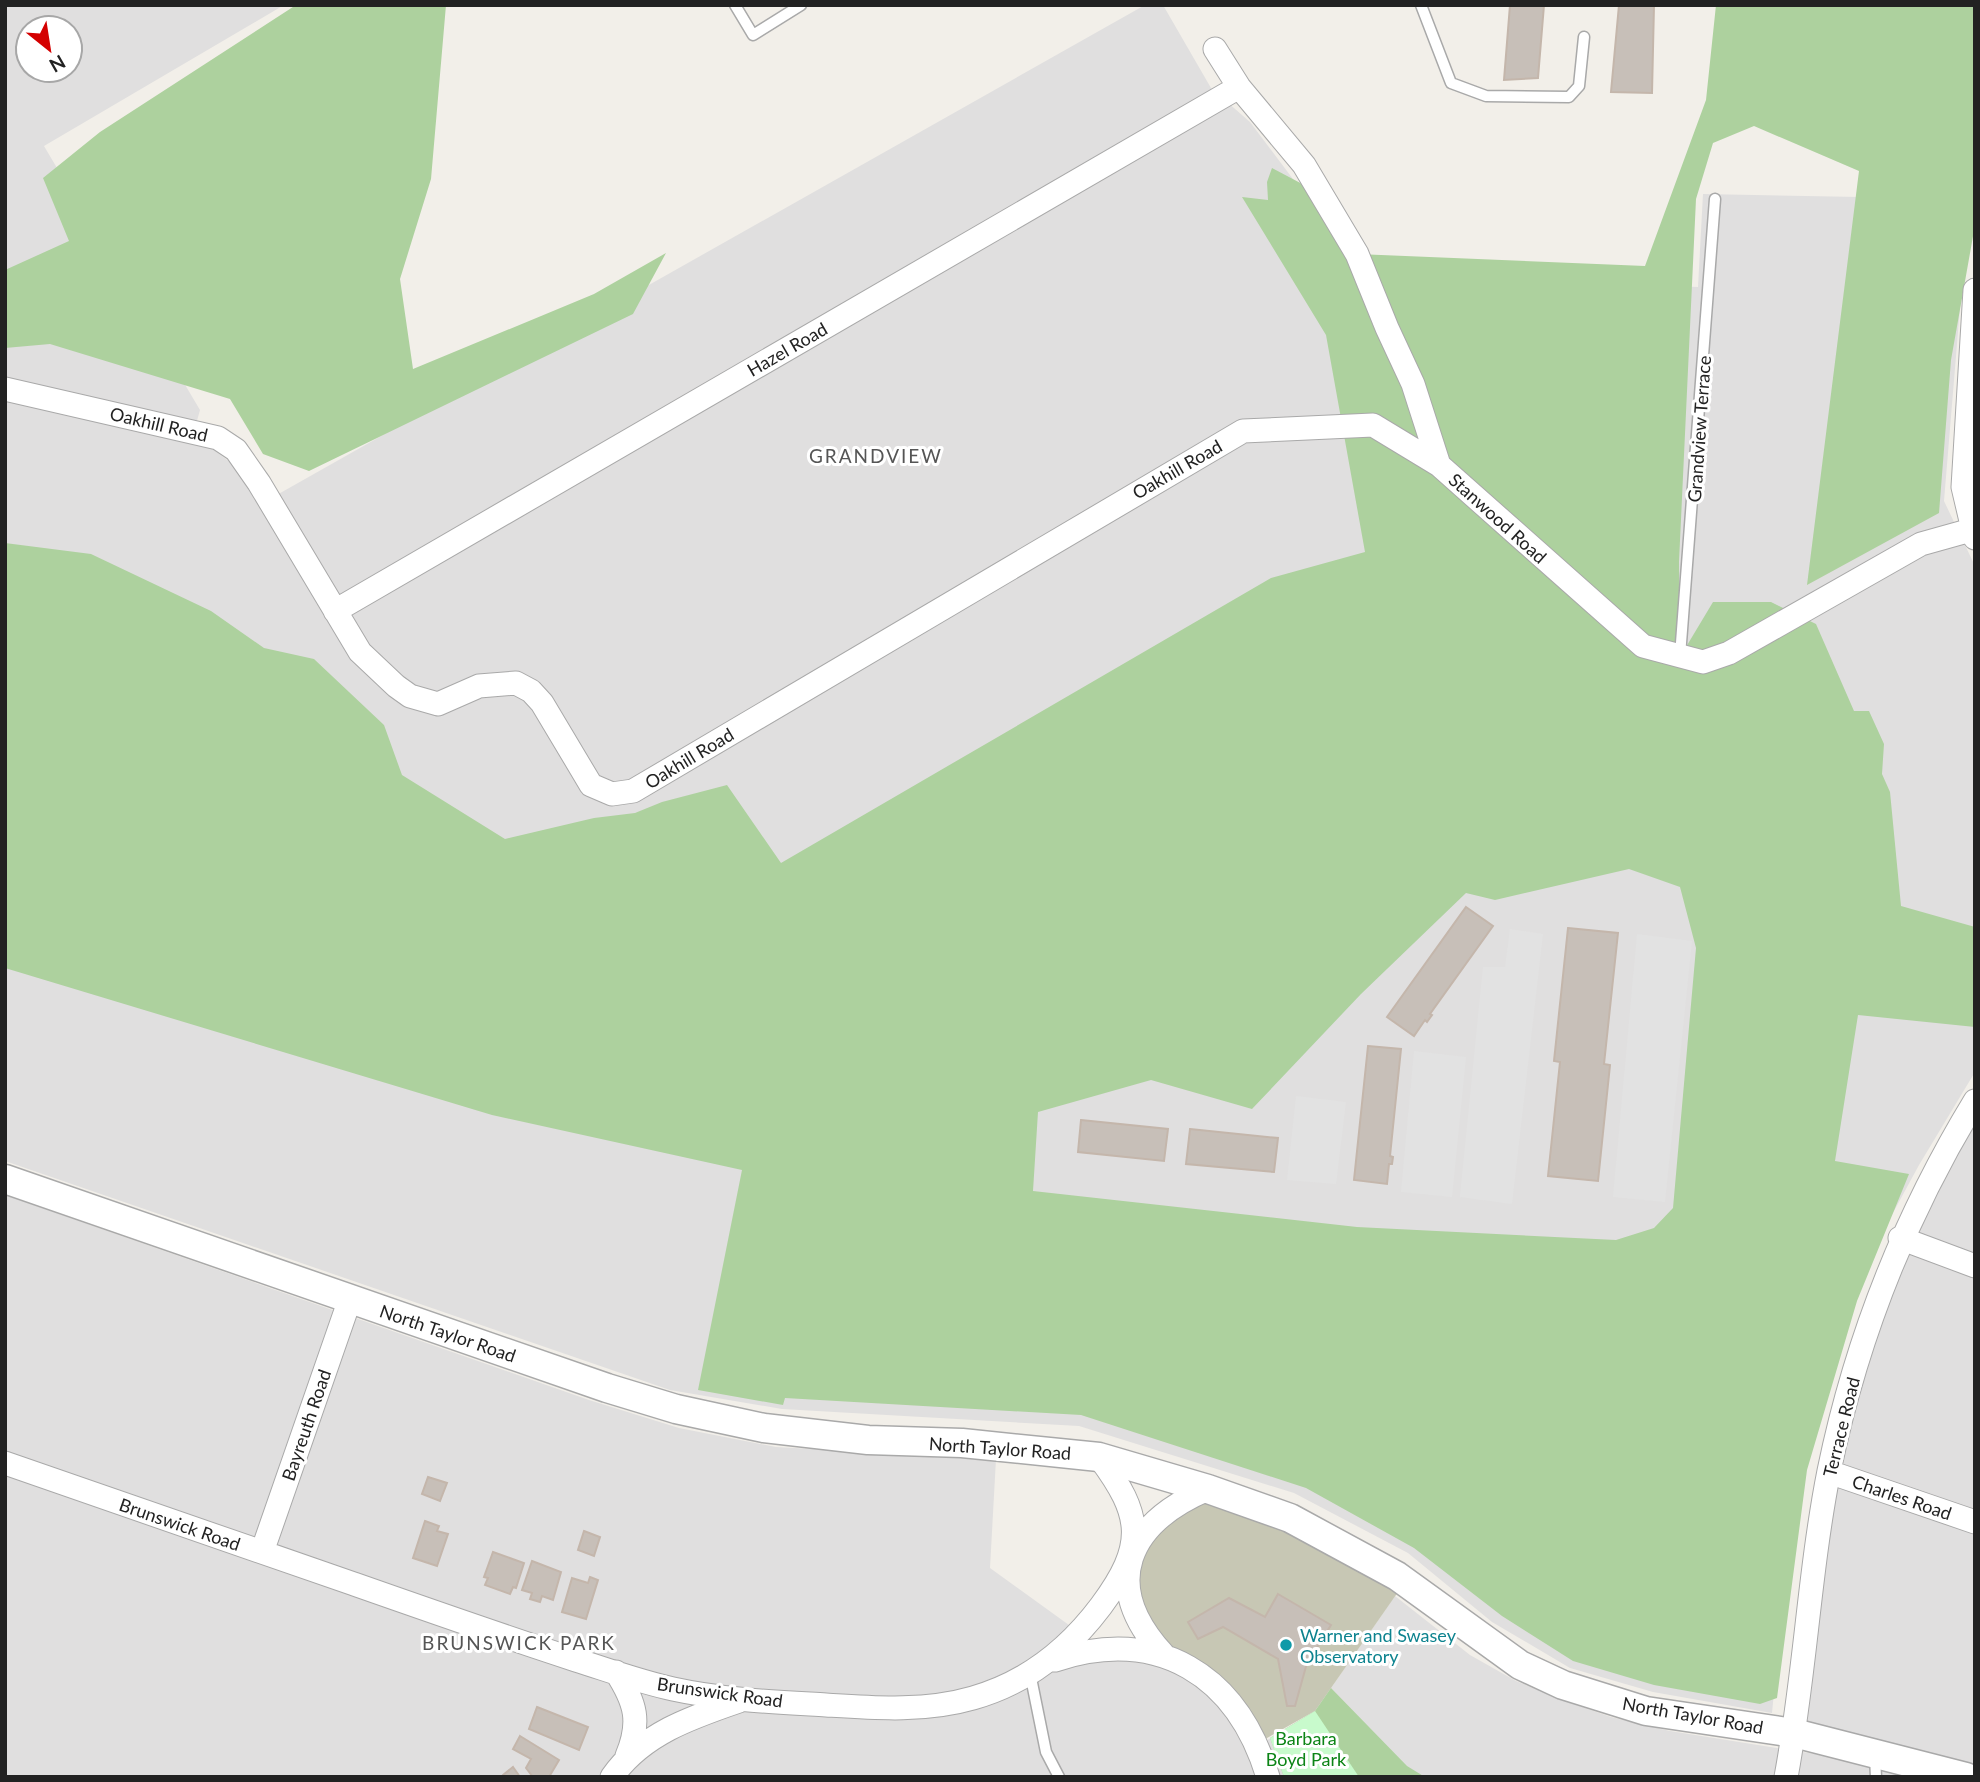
<svg xmlns="http://www.w3.org/2000/svg" width="1980" height="1782" font-family="Lato,sans-serif">
<rect width="100%" height="100%" fill="#f2efe9"/>
<!-- residential -->
<path fill="#e0dfdf" fill-rule="evenodd" d="M5 5H284L44 146 200 410 191 442 210 447 230 462 242 475 259 505 1145 5H1163L1211 88 1250 122 1308 199 1349 274 1698 287 1703 194 1969 199 1944 501 1975 566V1072L1919 1165 1843 1305 1788 1547 1772 1713 1653 1692 1570 1668 1492 1622 1408 1553 1294 1493 1079 1426 782 1409 670 1390 5 1161ZM28 28H70V70H28Z
M1975 1119V1777L1794 1733 1829 1472 1874 1308Z
M5 1195 589 1400 679 1428 776 1447 996 1459 990 1568 1116 1659 1165 1667 1191 1681 1219 1703 1251 1750 1315 1711 1395 1596 1470 1655 1516 1681 1565 1701 1611 1717 1670 1731 1834 1757 1911 1777H5Z"/>
<!-- construction -->
<path fill="#c7c7b4" d="M1208 1489 1405 1582 1315 1711 1258 1743 1146 1636 1130 1558Z"/>
<!-- forest -->
<path fill="#add19e" fill-rule="evenodd" d="M296 5H446L431 179 400 279 413 369 594 294 666 253 633 314 309 471 263 454 230 399 50 344 5 348V270L69 241 43 178 100 132Z
M1716 5H1975V225L1951 360 1939 513 1807 585 1859 171 1754 126 1713 143 1696 199 1679 562 1680 657 1713 602H1771L1816 624 1854 711H1869L1884 744 1882 774 1890 792 1901 906 1975 927V1027L1858 1015 1835 1161 1909 1174 1857 1301 1807 1470 1777 1698 1760 1704 1654 1685 1573 1661 1502 1616 1414 1548 1306 1488 1081 1415 785 1398 783 1405 698 1390 742 1170 492 1115 5 968V543L91 554 211 611 264 648 314 659 384 725 402 775 505 839 594 818 635 813 662 802 727 785 781 863 1271 578 1365 552 1326 335 1242 197 1268 200 1267 182 1272 168 1306 186 1357 254 1645 266 1706 100ZM1629 869 1680 887 1696 948 1673 1208 1654 1228 1616 1240 1357 1227 1033 1191 1038 1112 1151 1080 1252 1109 1361 994 1466 893 1495 900Z
M1331 1688 1407 1766 1425 1777H1284L1270 1738 1315 1711Z"/>
<!-- park -->
<path fill="#c8facc" d="M1315 1711 1359 1777H1284L1270 1738Z"/>
<!-- parking -->
<path fill="#e2e2e2" d="M1510 929 1543 934 1512 1204 1460 1197 1483 967H1505Z
M1637 934 1692 941 1665 1202 1613 1197Z
M1414 1051 1466 1057 1452 1197 1401 1192Z
M1296 1096 1346 1102 1336 1184 1287 1180Z"/>
<!-- building -->
<path fill="#c7bfb8" stroke="#c4b6ab" stroke-width="2" d="M1510 5H1544L1538 78 1504 80Z
M1619 5H1654L1652 93 1611 92Z
M1466 907 1493 926 1430 1014 1432 1015 1427 1022 1425 1020 1414 1036 1387 1017Z
M1568 928 1618 933 1604 1064 1610 1065 1598 1181 1548 1176 1560 1062 1554 1061Z
M1368 1046 1401 1049 1390 1156 1393 1157 1392 1164H1389L1387 1184 1354 1180Z
M1081 1120 1168 1129 1164 1161 1078 1152Z
M1190 1129 1278 1138 1274 1172 1186 1164Z
M428 1477 447 1483 440 1501 422 1494Z
M425 1521 439 1526 437 1531 448 1534 437 1566 413 1558Z
M584 1531 600 1537 594 1556 578 1550Z
M493 1552 524 1563 516 1588 513 1587 510 1594 485 1585 488 1578 484 1577Z
M532 1561 561 1572 553 1600 542 1596 540 1602 530 1599 532 1593 522 1590Z
M590 1577 598 1580 586 1619 562 1612 572 1578 588 1583Z
M1278 1594 1331 1625 1315 1651 1312 1664 1307 1663 1295 1706H1287L1278 1659 1223 1627 1198 1639 1188 1622 1229 1598 1265 1617Z
M537 1707 588 1727 579 1750 529 1729Z
M520 1736 559 1760 549 1777H533L526 1768 531 1759 513 1749Z
M513 1767 520 1777H504L503 1775Z"/>
<g fill="none" stroke-linecap="round" stroke-linejoin="round">
<!-- service casing -->
<g stroke="#a9a9a9" stroke-width="13">
<path id="service" d="M735 5 753 35 801 5
M1421 5 1451 83 1486 96 1569 97 1579 86 1584 37
M1680 656 1715 199
M1030 1673 1046 1752 1059 1777
M1875 1757 1876 1777"/>
</g>
<!-- minor casing -->
<g stroke="#a9a9a9" stroke-width="25">
<path id="minor" d="M1215 49 1239 87 1304 165 1357 254 1387 328 1413 384 1439 465 1643 646 1703 662 1729 653 1921 544 1971 530
M1975 290 1963 487 1975 538
M5 389 218 438 236 450 259 483 360 652 396 686 410 696 438 704 479 686 516 683 531 691 542 703 591 785 612 794 633 791 1243 431 1373 425 1439 465
M335 611 1239 87
M1900 1238 1975 1266
M5 1463C122 1504 238 1544 354 1584 428 1610 502 1636 576 1660 608 1670 640 1682 673 1689 723 1700 775 1702 826 1705 874 1708 925 1712 973 1698 1026 1683 1068 1650 1101 1606 1146 1545 1143 1516 1099 1457
M1829 1472 1975 1522
M262 1552 350 1299
M1163 1654C1099 1584 1128 1523 1208 1489
M1055 1660C1159 1626 1237 1675 1268 1777
M616 1672C636 1703 641 1722 627 1756
M612 1777C642 1734 692 1717 739 1701
M1786 1777C1805 1676 1809 1572 1829 1471 1856 1339 1905 1216 1975 1101"/>
</g>
<!-- tertiary casing -->
<g stroke="#a9a9a9" stroke-width="31">
<path id="tertiary" d="M5 1179 607 1388 676 1409 764 1428 868 1440 962 1443 1099 1457 1208 1489 1290 1518 1397 1576 1520 1665 1563 1685 1646 1711 1794 1733 1966 1777"/>
</g>
<!-- service -->
<use href="#service" stroke="#fff" stroke-width="10"/>
<!-- minor -->
<use href="#minor" stroke="#fff" stroke-width="23"/>
<!-- tertiary -->
<use href="#tertiary" stroke="#fff" stroke-width="28"/>
</g>
<!-- markers -->
<circle fill="#0f9aa8" stroke="#fff" stroke-width="2.5" cx="1286" cy="1645" r="7"/>
<g text-anchor="middle" dominant-baseline="central" stroke-width="6" stroke-linejoin="round" paint-order="stroke">
<!-- street labels -->
<g font-size="18" fill="#222" stroke="#fff">
<text transform="translate(787 349) rotate(-30)">Hazel Road</text>
<text transform="translate(159 424) rotate(13)">Oakhill Road</text>
<text transform="translate(1699 429) rotate(-86)">Grandview Terrace</text>
<text transform="translate(1177 469) rotate(-30)">Oakhill Road</text>
<text transform="translate(1498 518) rotate(42)">Stanwood Road</text>
<text transform="translate(689 758) rotate(-31)">Oakhill Road</text>
<text transform="translate(448 1333) rotate(19)">North Taylor Road</text>
<text transform="translate(306 1425) rotate(-71)">Bayreuth Road</text>
<text transform="translate(1841 1427) rotate(-76)">Terrace Road</text>
<text transform="translate(1000 1448) rotate(4)">North Taylor Road</text>
<text transform="translate(1902 1497) rotate(19)">Charles Road</text>
<text transform="translate(180 1524) rotate(19)">Brunswick Road</text>
<text transform="translate(720 1692) rotate(8)">Brunswick Road</text>
<text transform="translate(1693 1715) rotate(10)">North Taylor Road</text>
</g>
<!-- culture labels -->
<g font-size="18" fill="#0d838f" stroke="#fff" text-anchor="start">
<text x="1300" y="1635">Warner and Swasey<tspan x="1300" dy="21">Observatory</tspan></text>
</g>
<!-- park labels -->
<g font-size="18" fill="#0c8416" stroke="#fff">
<text x="1306" y="1738">Barbara<tspan x="1306" dy="21">Boyd Park</tspan></text>
</g>
<!-- neighbourhood labels -->
<g font-size="19" letter-spacing="2" fill="#555" stroke="#fff">
<text x="876" y="455">GRANDVIEW</text>
<text x="519" y="1642">BRUNSWICK PARK</text>
</g>
</g>
<!-- border -->
<rect width="1980" height="1782" fill="none" stroke="#222222" stroke-width="14"/>
<!-- north arrow -->
<g transform="translate(49 49) rotate(150)"><circle r="33" fill="#ffffff" stroke="#a7a7a7" stroke-width="2"/>
<path d="M0-5L12 26L0 18L-12 26Z" fill="#d40000"/>
<text y="-10" font-size="19" font-weight="bold" text-anchor="middle" fill="#222222">N</text>
</g>
</svg>
